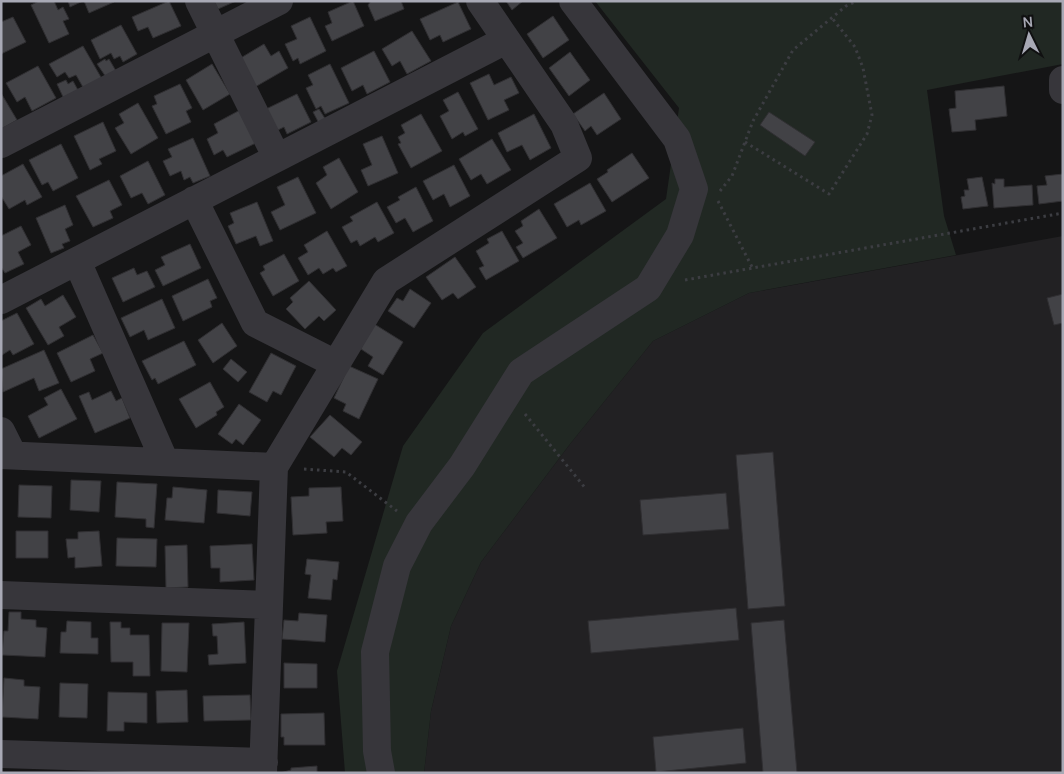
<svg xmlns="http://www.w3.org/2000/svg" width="1064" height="774" font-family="Manrope,sans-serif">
<rect width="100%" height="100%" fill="#151516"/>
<!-- built -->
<path fill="#222123" d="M1063 236V773H424L431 711 451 626 481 562 570 444 653 341 749 293Z"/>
<!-- green -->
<path fill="#212823" d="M595 1H1063V64L927 90 944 216 956 255 749 293 653 341 570 444 481 562 451 626 431 711 424 773H345L337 671 403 446 483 333 666 199 679 108Z"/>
<!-- building -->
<path fill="#424246" stroke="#302f32" d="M39 1H54L58 10 63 7 69 19 63 21 69 34 49 43 31 5Z
M68 1H83L70 7Z
M84 1H114V2L89 13Z
M169 1 181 26 153 38 148 27 138 31 132 17Z
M214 1H236L218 9Z
M353 1 364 26 332 41 325 26 332 23 328 12Z
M371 1H401L404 9 375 21 368 5Z
M506 1H523L512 10Z
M458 2 471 29 443 42 440 35 430 40 420 19Z
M553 16 569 40 543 58 527 34Z
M13 17 26 42 1 54V22Z
M310 17 326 51 300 64 298 58 293 61 285 44 297 39 291 26Z
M121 25 137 54 123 62 120 56 114 59 111 53 100 59 91 40Z
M412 31 431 61 407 74 400 61 392 66 382 49Z
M264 44 271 56 279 51 288 68 255 87 239 59Z
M83 46 102 79 84 89 76 75 69 78 65 72 57 77 49 64Z
M374 51 390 82 367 94 363 85 352 91 341 68Z
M570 52 590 80 569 96 549 68Z
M105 59 106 61 109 59 116 71 106 77 97 64Z
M212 64 230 94 203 110 186 80Z
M330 64 349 103 325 114 321 106 316 109 306 88 313 85 308 75Z
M38 66 56 98 32 111 25 97 17 102 6 83Z
M489 74 494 85 511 77 519 93 504 100 509 110 488 120 470 83Z
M66 80 68 84 73 81 79 92 64 99 57 84Z
M180 84 192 108 186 111 191 122 166 134 152 106 157 104 154 96Z
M1004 86 1007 116 975 120 976 130 952 132 949 109 956 108 955 91Z
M458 92 478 129 465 136 463 132 452 139 440 116 449 111 443 100Z
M1 93 17 120 1 129Z
M604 93 621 119 597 135 591 126 585 131 573 114Z
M297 94 311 122 287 134 284 127 274 132 264 110Z
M138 103 158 138 131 154 115 128 124 123 119 114Z
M242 109 258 142 227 157 223 150 214 155 207 139 218 133 214 124Z
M319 109 329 125 322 129 313 112Z
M769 112 815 142 805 156 760 125Z
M421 114 442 151 411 168 398 144 401 143 398 137 405 133 401 125Z
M534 114 551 148 530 160 522 145 507 152 498 133Z
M103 122 116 151 99 159 102 164 90 170 74 136Z
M382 136 398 173 368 186 361 170 372 165 363 144Z
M193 138 210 176 193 183 190 177 184 180 181 171 170 176 163 161 172 157 168 149Z
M492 139 511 170 487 184 481 174 471 180 459 159Z
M61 144 78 178 53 191 48 182 42 185 29 160Z
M632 153 649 178 612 202 597 179 608 172 607 170Z
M339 158 358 192 331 209 316 183 327 175 323 167Z
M148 161 165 195 148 204 142 193 131 198 120 176Z
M23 164 42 197 27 205 25 200 9 209 1 196V176Z
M454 165 470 196 450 207 444 194 433 200 423 181Z
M1063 174V201L1039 204 1037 186 1047 185 1045 176Z
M298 177 316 213 280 230 271 212 285 205 277 187Z
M982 177 988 206 963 209 961 197 965 196 964 190H969L967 179Z
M995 179H1004V187L1032 185 1033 205 994 208 992 183 995 184Z
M109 180 122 205 110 211 113 218 93 227 76 196Z
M590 183 606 211 581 225 579 220 567 227 554 204Z
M416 187 433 221 413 232 405 218 396 223 387 207 400 200 398 197Z
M257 202 273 241 260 246 256 236 236 244 228 226 234 223 230 213Z
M377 202 394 233 378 242 375 237 360 246 357 240 351 243 342 227 353 221 350 217Z
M65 205 73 225 65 229 70 241 62 244 64 248 51 253 36 218Z
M539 209 557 238 523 258 516 247 523 243 515 231 523 226 521 221Z
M21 226 31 245 18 252 24 264 5 273 1 267V236Z
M327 231 347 266 336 272 333 268 323 274 319 268 308 275 298 258 308 252 304 245Z
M502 231 519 261 486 280 479 268 484 266 476 251 489 243 487 239Z
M190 244 201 268 163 286 155 270 165 265 161 257Z
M284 254 299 281 273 296 260 273 265 270 263 266Z
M455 257 476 287 458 299 453 293 442 300 426 277Z
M134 268 137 275 147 271 155 287 123 302 112 278Z
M208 279 217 298 210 301 212 307 183 321 172 296Z
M309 281 336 310 324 321 319 316 305 329 286 309 293 302 290 298Z
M410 289 431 303 414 328 388 311 397 298 403 301Z
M1063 294V323L1054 325 1047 298Z
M63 295 76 317 59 327 64 336 48 345 26 308 41 299 45 306Z
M162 299 175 328 148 340 144 330 130 337 121 318Z
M17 313 34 344 13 355 10 350 2 355 1 321Z
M371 322 403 342 383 375 368 366 373 357 361 349Z
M222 323 237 346 213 363 198 340Z
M93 335 103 353 90 359 95 371 71 382 57 353Z
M184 341 196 365 158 384 155 378 152 380 142 361Z
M44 350 59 383 39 391 34 378 3 392 1 369Z
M271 353 296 366 281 395 273 391 267 402 249 392Z
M231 359 247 372 238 382 223 369Z
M349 366 378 379 359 419 343 411 346 404 334 398Z
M210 382 224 407 216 412 217 415 196 428 179 399Z
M61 389 77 419 39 438 28 416 48 405 44 398Z
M111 391 116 401 122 398 130 418 95 433 79 396 89 392 92 400Z
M239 404 261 420 243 445 236 439 232 444 218 434Z
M330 415 362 442 351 455 342 448 334 457 310 437Z
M773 452 785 606 748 609 736 455Z
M71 480 101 481 99 512 70 510Z
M117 482 157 484 154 528 146 527V519L115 517Z
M19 485 52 486 51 518 18 517Z
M173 487 207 490 204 523 165 520 167 498H172Z
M341 487 343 521 326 522 327 533 293 535 291 497 309 496V488Z
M218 490 252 492 250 516 217 513Z
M726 493 729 529 643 535 640 500Z
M16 531H48V558H16Z
M99 531 102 566 75 568V557L68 558 66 539H78V532Z
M117 538 157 539 156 567 116 566Z
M252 544 254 580 220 582V568H211L210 546Z
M187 545 188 587 166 588 165 546Z
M307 559 339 562 337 580 333 579 331 600 308 598 311 575 305 574Z
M736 608 739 640 591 653 588 621Z
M9 612H21V619L36 620V627L47 628 45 657 2 655 4 631H8Z
M299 613 327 615 325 642 282 639 284 620 298 621Z
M784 620 797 773H763L751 623Z
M67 621 91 622V638H98V654L60 653 61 632H66Z
M110 622H121V628H130V635H149L150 676H133V662H111Z
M244 622 246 663 209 665 208 655 218 654 217 636H213L212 624Z
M162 623H189L187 672 161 671Z
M284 663 317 664V688H284Z
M4 678 24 680V686L40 687 38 719 2 717Z
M60 683 88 684 87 718 59 717Z
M187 690 188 722 157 723 156 691Z
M108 692 147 693V723L124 722V731H107Z
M250 695 251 720 204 721 203 696Z
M324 713 325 745H284V737H281V714Z
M743 728 746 763 656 772 653 737Z
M317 766V772L323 773H280L291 770V768Z"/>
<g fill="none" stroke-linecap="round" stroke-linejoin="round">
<!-- path -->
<path stroke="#3c3d42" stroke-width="3" stroke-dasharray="2.5 4" stroke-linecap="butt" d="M745 142 829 194 867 134 872 115 863 68 855 47 832 18
M720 191 732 176 753 121 793 50 846 6 857 1
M718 201 752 267
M685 280 1063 213
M525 414 586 489
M304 469 346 472 397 511"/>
<!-- minor -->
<path stroke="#37363b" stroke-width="28" d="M199 1 277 158
M1063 80V90
M1 144 279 1
M194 200 255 323 336 364
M77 261 165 462
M1 300 506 40
M1 431 13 455
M1 455 274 467
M1 595 267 605
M1 754 264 762
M263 773 274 467 386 281 578 158 564 124 480 1
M381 773 377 751 375 652 397 566 419 523 462 466 521 372 648 288 680 235 694 189 677 139 573 1"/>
</g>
<!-- border -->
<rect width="1064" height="774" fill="none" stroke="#a8a9b5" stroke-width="5"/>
<!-- north arrow -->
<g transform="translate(1029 35) rotate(355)" stroke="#101011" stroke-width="4" paint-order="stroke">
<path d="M0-4L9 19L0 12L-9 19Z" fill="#a8a9b5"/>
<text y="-8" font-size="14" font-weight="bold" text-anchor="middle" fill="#a8a9b5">N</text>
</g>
</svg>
